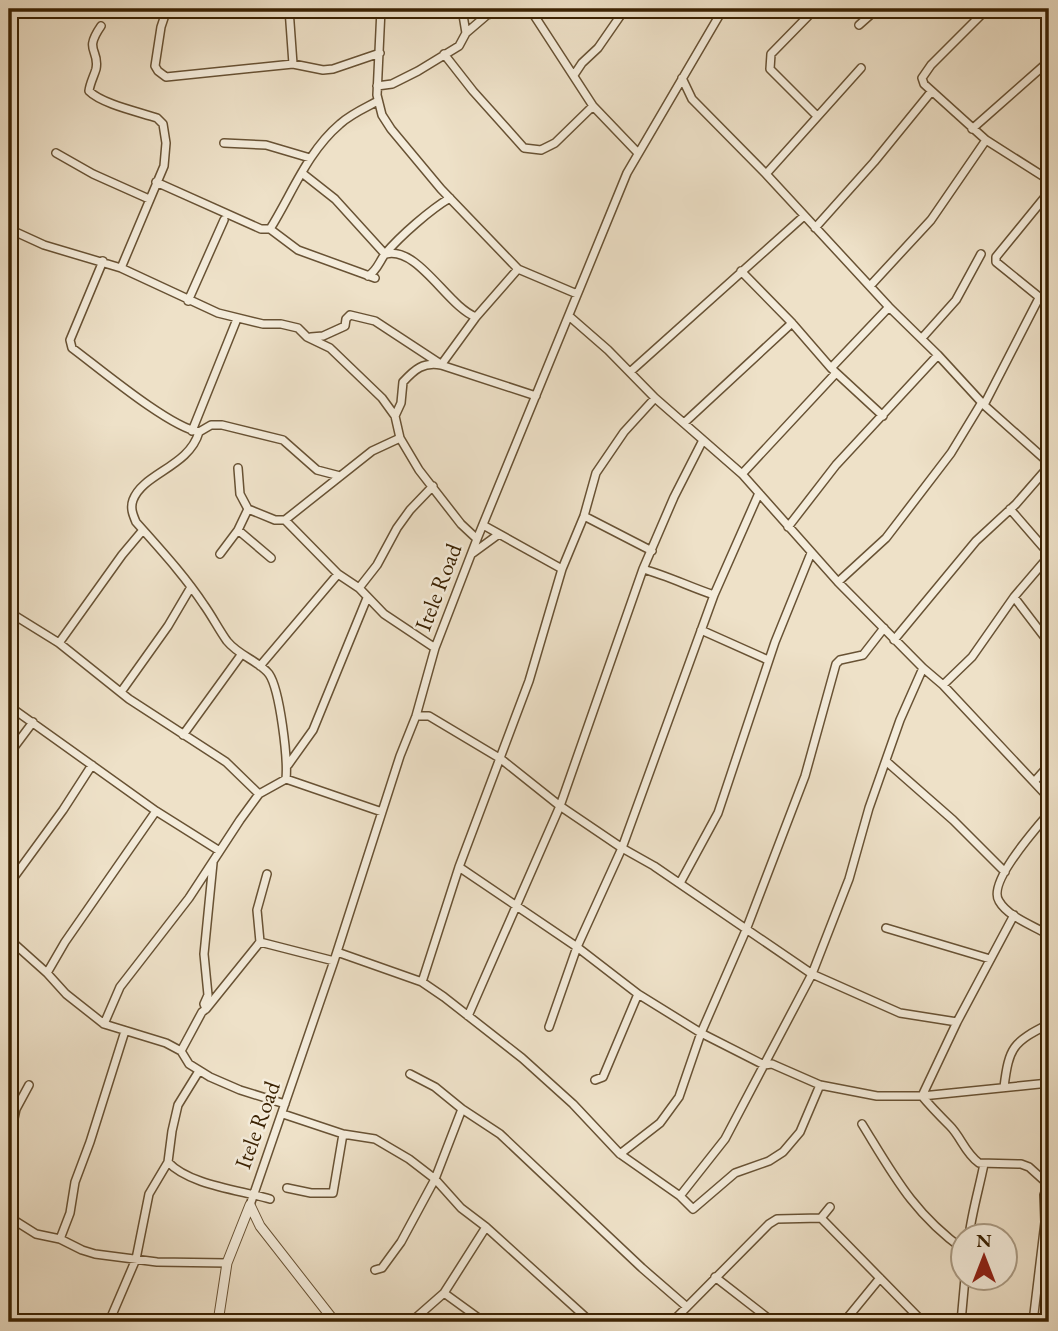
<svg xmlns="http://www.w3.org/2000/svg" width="1058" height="1331" font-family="'EB Garamond',serif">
<rect width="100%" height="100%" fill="#eee1c8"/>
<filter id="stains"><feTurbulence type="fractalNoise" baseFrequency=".00286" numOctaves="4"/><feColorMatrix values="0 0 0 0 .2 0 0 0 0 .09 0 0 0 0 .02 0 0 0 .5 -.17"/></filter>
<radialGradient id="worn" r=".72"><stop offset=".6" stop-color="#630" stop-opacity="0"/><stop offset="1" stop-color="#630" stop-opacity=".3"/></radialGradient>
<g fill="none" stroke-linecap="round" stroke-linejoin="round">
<!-- minor casing -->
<g stroke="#685234" stroke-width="10">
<path id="minor" d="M167 9 161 27 155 66 158 71 166 77 293 64 323 70 333 69 380 53
M289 9 293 64
M381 9 377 95 382 115 391 129 441 189 518 269 577 294
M462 9 466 33
M530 9 593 106 638 153
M815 9 771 54 770 69 817 116
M987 9 931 65 922 78 924 84 986 140 1049 180
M859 25 877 9
M101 26C83 52 100 49 96 69 94 76 90 83 89 91 102 104 139 112 157 118L163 124 166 143 164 166 121 268
M444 54 473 91 524 148 541 150 555 143 593 106
M574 75 582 63 598 48 625 9
M682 78 692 99 766 174 889 307 938 355 984 405 1049 463
M377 86 392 84 418 71 459 46 466 33 487 15 512 9
M972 129 1049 61
M224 143 266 145 310 158
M56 153 93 174 149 199
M302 173 335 199 385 254
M766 174 861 68
M156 182 261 229H270L298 250 375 278
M1049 192 996 257V262L1049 305
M815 228 874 162 931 92
M9 229 44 245 121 268 218 313 263 324H281L298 328 307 337 330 348 382 398 395 416 400 438 419 470 461 524 477 539
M270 229C292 194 307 152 340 124 351 114 365 108 378 101
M386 254C418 246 448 307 476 317
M103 261 70 340 72 348C99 368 169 427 199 432
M741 271 792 323 831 368 883 416
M368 276C377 271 379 262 385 254 400 236 431 209 450 198
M870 286 931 220 986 140
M188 301 224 220
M569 316 608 350 655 398 742 474 838 582 923 668 943 685 1049 798
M311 337 323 336 345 326 346 319 350 315 375 321 439 363
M922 338 956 300 981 254
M441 365 476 317 518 269
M831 368 889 307
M630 372 804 216
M984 405 1039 298
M395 416 401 403 403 382C415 369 423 362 441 365L536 396
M684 423 792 323
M192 431 237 319
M238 468 240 494 248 509
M742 474 836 373
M1010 509 1049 554
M584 516 652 551
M285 520 338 574 359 588 384 614 435 648
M483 525 562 569
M788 527 836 465 938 355
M238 530 271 558
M473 553 499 534
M220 554 238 530 248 509 275 520H285L372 451 400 438
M643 569C668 576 690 587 714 595
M838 582 886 538 951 453 982 402
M359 588 377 565 397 528 410 510 433 486
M1014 597 1049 643
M9 612 59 643 129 699 226 762 259 794
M701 630 768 660
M894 640 976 541 1016 504 1049 466
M59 643 122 555 143 530
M260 666 338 574
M943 685 972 657 1014 597 1049 556
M121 692 168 626 191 587
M9 706 156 811
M416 716H429L501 759 560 806 622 848 654 866 812 974 900 1013 957 1022
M183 735 241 655
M9 754 33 722
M887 762 953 820 1005 872
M288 765 313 730 367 598
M286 779C288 759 280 690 269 674 259 661 239 656 227 641 219 630 212 616 204 605 185 576 159 548 136 522 133 515 130 508 133 500 143 473 189 467 199 432L211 425H222L283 440 317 470 340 476
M1034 782 1049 765
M1049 813C1037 827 987 883 999 901 1008 917 1034 926 1049 935
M459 867 577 947 638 994 701 1033 764 1065 772 1064 820 1085 877 1096H922L1049 1083
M680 883 718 813 775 642 811 553
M9 884 63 810 92 765
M886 928 990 959
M9 939 47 973 66 994 104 1024 166 1043 181 1051 189 1064 210 1077 240 1090 285 1104
M260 942 334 961
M337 952 422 982 444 997 522 1058 573 1104 620 1154 680 1196 693 1209 735 1173 769 1161 783 1152 800 1132 820 1085
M47 973 65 942 156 811 218 850
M422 982 459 867 529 681 562 569 584 516 596 473 624 432 655 398
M206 1009 260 942 257 910 267 874
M468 1016 560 806 643 569 674 497 703 440
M104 1024 120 987 189 898 240 820 259 794 286 779 382 812
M549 1027 577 947 622 848 714 595 759 493
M181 1051 202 1012 206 1009 204 1004 208 995 204 954 213 863
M410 1074 435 1087 462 1109 500 1134 642 1268 687 1307
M595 1080 603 1077 638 994
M1004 1087C1009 1047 1013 1042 1049 1024
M922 1096 957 1022 1014 915
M922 1096C931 1107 940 1116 950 1126 961 1137 965 1153 979 1163L1021 1164 1029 1167 1049 1185
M283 1114 343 1134 375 1139 409 1159 435 1179 461 1208 486 1227 591 1322
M862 1124C894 1176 913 1213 964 1250
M9 1142 16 1109 29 1085
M620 1154 660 1123 679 1097 701 1033 746 930 805 776 836 664 840 660 863 655 884 628
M168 1162C189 1185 240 1190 270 1199
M287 1188 311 1193H333L343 1134
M680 1196 725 1139 812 974 849 879 869 808 900 720 923 668
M250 1205 334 961 400 756 416 716 435 648 477 539 627 173 723 9
M9 1217 36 1234 60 1239 82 1250 95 1254 157 1262 227 1263
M821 1218 830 1207
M969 1236C972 1212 979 1189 984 1164
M60 1239 70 1213 75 1182 90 1142 125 1031
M375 1270 382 1268 401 1242 435 1179 462 1109
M715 1277 773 1322
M444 1293 484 1322
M9 1322H10
M109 1322 136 1259 149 1194 168 1162 172 1131 178 1105 199 1071
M411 1322 444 1293 486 1227
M672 1322 769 1224 777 1219 821 1218 923 1322
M844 1322 880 1278
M961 1322 965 1278
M1033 1322 1045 1222 1044 1195 1048 1184"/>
</g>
<!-- tertiary casing -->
<g stroke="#685234" stroke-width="11">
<path id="tertiary" d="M250 1205 260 1226 335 1322
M218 1322 227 1263 250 1205"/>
</g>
<!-- minor -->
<use href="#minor" stroke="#f4ecdb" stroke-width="7"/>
<!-- tertiary -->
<use href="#tertiary" stroke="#f4ecdb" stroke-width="9"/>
</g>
<g text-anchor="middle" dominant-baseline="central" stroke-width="5" stroke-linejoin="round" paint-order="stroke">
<!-- street labels -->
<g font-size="23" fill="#3b2202" stroke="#f4ecdb">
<text transform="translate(438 587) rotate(-69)">Itele Road</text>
<text transform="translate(257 1125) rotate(-70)">Itele Road</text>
</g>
</g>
<!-- margin -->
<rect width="1058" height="1331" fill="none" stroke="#eee1c8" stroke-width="35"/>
<rect x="10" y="10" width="1037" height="1310" fill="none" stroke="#3b2202" stroke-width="3.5"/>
<rect x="18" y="18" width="1023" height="1296" fill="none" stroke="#3b2202" stroke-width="2"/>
<!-- north arrow -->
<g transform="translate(984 1257)"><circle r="33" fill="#f4ecdb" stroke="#aa9b84" stroke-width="2"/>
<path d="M0-5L12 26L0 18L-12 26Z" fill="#8f2418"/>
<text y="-10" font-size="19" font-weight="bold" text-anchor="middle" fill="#3b2202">N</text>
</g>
<rect width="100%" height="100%" filter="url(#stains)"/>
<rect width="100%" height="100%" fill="url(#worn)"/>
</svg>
